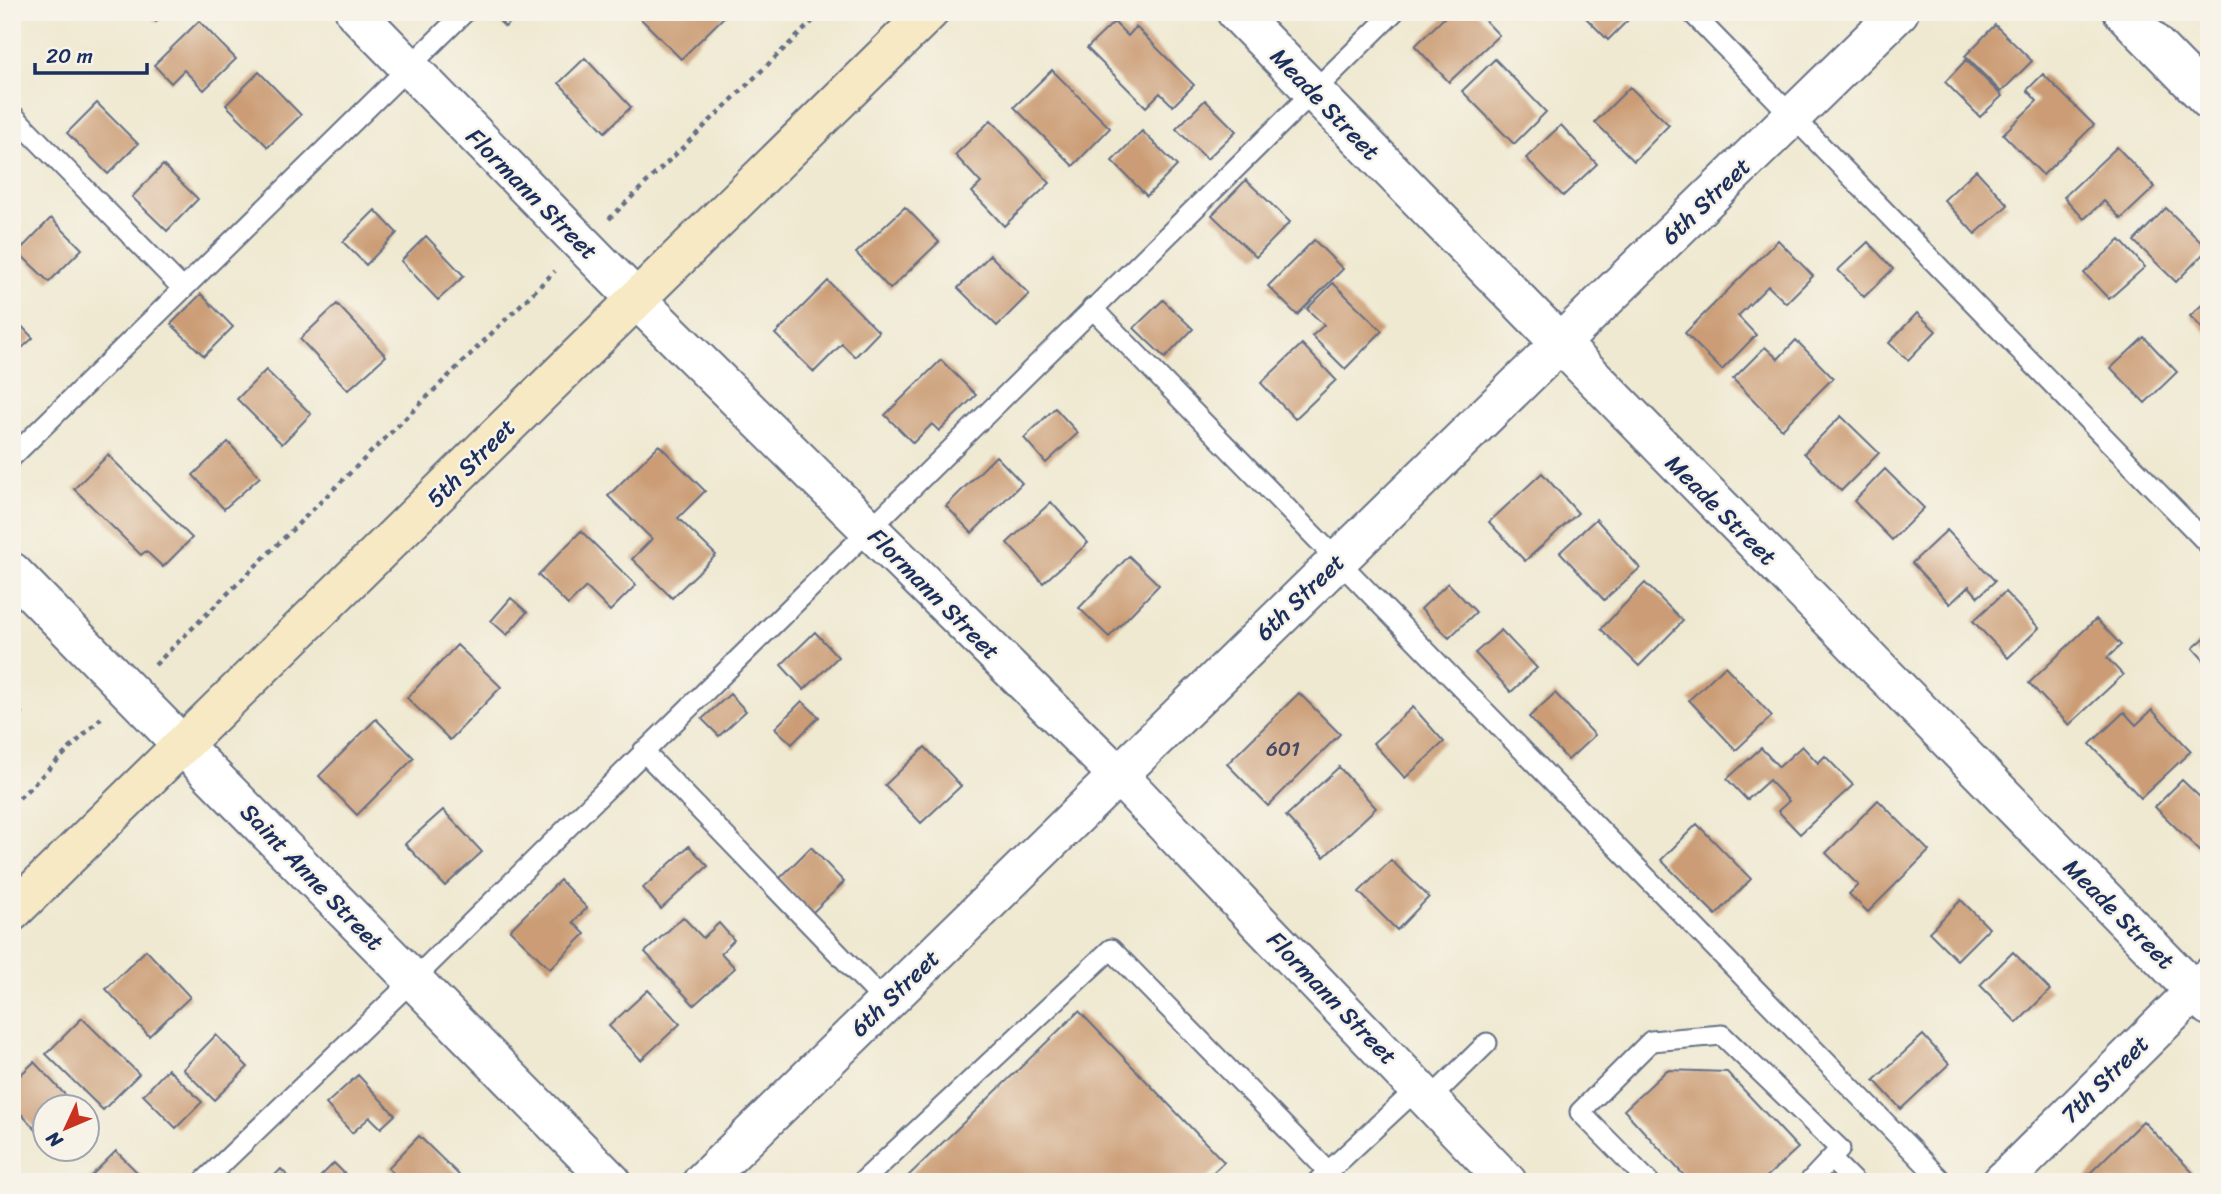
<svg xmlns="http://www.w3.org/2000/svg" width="2221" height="1194" font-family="Sriracha,sans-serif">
<rect width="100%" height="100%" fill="#f7f3e8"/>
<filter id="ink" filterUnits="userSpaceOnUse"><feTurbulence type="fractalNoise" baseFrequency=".0143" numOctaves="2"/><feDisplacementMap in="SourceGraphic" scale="14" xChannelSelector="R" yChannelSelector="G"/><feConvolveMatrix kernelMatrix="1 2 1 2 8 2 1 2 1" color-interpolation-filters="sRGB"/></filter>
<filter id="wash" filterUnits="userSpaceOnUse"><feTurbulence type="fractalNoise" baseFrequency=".00686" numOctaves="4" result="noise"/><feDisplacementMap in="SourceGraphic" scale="28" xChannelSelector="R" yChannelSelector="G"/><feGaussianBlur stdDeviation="1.57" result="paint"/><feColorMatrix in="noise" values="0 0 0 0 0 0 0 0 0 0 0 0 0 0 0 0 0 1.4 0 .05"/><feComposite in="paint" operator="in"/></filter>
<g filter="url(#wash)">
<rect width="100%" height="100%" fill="#efe9d1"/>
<g id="blocks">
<!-- building -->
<path fill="#cb9c74" d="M147 12H166L156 22Z
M491 12H521L505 27Z
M644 12H729L681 59 639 17Z
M1450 12H1477L1499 35 1449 82 1415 46Z
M1580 12H1636L1608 40Z
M199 21 236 59 204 90 184 70 171 83 154 65Z
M1114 22 1128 36 1136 27 1194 85 1173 106 1160 93 1146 107 1087 48Z
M1995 25 2032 61 2001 92 1965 56Z
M585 58 631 107 605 132 559 83Z
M1495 59 1546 112 1514 144 1462 91Z
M1966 60 2002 96 1980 117 1945 82Z
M1052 70 1110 128 1073 166 1014 107Z
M259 72 301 115 268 147 226 105Z
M2043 74 2094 125 2043 175 2003 134 2037 101 2027 90Z
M1630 87 1669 125 1634 161 1595 122Z
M1205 100 1236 131 1207 159 1176 129Z
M97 103 138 144 108 174 67 133Z
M991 120 1050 183 1004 226 972 192 981 183 955 155Z
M1561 125 1597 164 1563 196 1526 158Z
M1142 131 1177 166 1147 196 1112 161Z
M2117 147 2155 187 2121 219 2104 201 2084 219 2064 197Z
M163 165 198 199 167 231 132 197Z
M1976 170 2008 205 1975 234 1944 200Z
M1246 180 1290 222 1256 257 1212 215Z
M905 207 939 242 890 289 856 253Z
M2166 208 2208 249 2176 282 2134 241Z
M375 210 397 233 366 265 343 242Z
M51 218 82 249 49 282 18 252Z
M426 236 464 276 438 300 401 261Z
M1314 240 1343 269 1297 315 1268 286Z
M1778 240 1813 276 1786 303 1768 286 1738 316 1756 335 1722 370 1685 333Z
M2120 240 2145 267 2109 299 2084 273Z
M1868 242 1893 269 1864 297 1838 270Z
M990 255 1029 294 997 326 958 288Z
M828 281 879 332 855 357 842 344 814 372 775 334Z
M1333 283 1382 331 1345 369 1312 336 1324 325 1307 309Z
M201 294 233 327 204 356 171 324Z
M2209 298V332L2208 334 2190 316Z
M1163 300 1193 329 1165 358 1134 328Z
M337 304 386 356 348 390 300 339Z
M1917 313 1936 331 1908 360 1889 343Z
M12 316 33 338 12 357Z
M2144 337 2177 372 2145 403 2111 368Z
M1796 340 1833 378 1782 429 1733 379 1765 347 1778 359Z
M1302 344 1336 380 1295 419 1261 383Z
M941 360 976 395 939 431 932 424 913 443 885 415Z
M266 370 311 414 282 444 237 399Z
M1055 408 1078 433 1046 463 1024 438Z
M1841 416 1879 453 1841 491 1804 453Z
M228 442 260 477 224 509 193 475Z
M659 445 705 491 678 518 716 555 672 598 632 559 652 539 608 496Z
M108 455 192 538 163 567 146 551 141 555 74 489Z
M996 456 1022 483 972 533 946 506Z
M1885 469 1924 508 1892 540 1854 501Z
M1542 473 1578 513 1525 561 1489 522Z
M1051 502 1088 543 1043 583 1007 543Z
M1596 519 1640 568 1604 600 1560 552Z
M1947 530 1995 581 1978 597 1969 586 1950 604 1912 563Z
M581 531 636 585 610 611 586 587 568 605 538 575Z
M1129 556 1159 585 1109 637 1079 608Z
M1448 583 1476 612 1449 638 1421 609Z
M1645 583 1683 621 1639 666 1601 629Z
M2005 592 2039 628 2008 658 1973 621Z
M511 598 527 612 507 635 491 621Z
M2096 619 2121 645 2107 658 2123 675 2069 725 2029 683Z
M1501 630 1537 668 1511 692 1475 653Z
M815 632 838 657 804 690 781 665Z
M2209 634V666L2193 648Z
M457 645 501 687 450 740 407 698Z
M1725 666 1772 716 1736 750 1689 700Z
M1299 693 1340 734 1268 806 1227 764Z
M1555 693 1595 735 1568 760 1529 717Z
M730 694 746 711 719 736 702 719Z
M802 701 819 717 792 744 775 728Z
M12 703 22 713 12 723Z
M1413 707 1444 742 1405 778 1373 743Z
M2152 710 2191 751 2141 798 2090 744 2124 712 2136 725Z
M376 719 414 758 357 815 319 776Z
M1802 746 1818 763 1825 756 1853 785 1800 834 1778 811 1789 801 1769 780 1747 800 1727 779 1761 748 1779 767Z
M925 747 961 786 921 823 885 785Z
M1339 767 1376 808 1324 857 1286 816Z
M2182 780 2205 802 2209 798V860L2155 807Z
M1878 800 1929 851 1868 912 1849 894 1858 885 1826 853Z
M443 810 482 852 445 886 405 844Z
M1697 824 1751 879 1716 915 1661 860Z
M689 846 708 866 661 909 643 888Z
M811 847 844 882 812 913 779 879Z
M1391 860 1429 897 1397 930 1359 892Z
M560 880 587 908 573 922 585 934 550 969 510 930Z
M1961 900 1989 928 1957 960 1929 932Z
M683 917 703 938 719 923 734 940 721 953 735 968 694 1005 645 952Z
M146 950 190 997 149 1036 106 989Z
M2013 952 2050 990 2017 1023 1980 985Z
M648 990 680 1024 641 1060 609 1026Z
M1079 1011 1224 1162 1203 1182H902Z
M82 1018 139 1074 103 1110 46 1054Z
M216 1035 248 1067 214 1100 183 1069Z
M1923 1035 1949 1064 1901 1109 1874 1080Z
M34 1062 70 1100 63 1106H46V1123L37 1131 12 1104V1083Z
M168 1069 202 1102 176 1128 143 1095Z
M1667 1070 1727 1072 1798 1148 1761 1182H1690L1624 1110Z
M358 1075 395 1115 381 1128 370 1117 352 1133 326 1104Z
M2143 1121 2202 1182H2081Z
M419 1136 459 1175 452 1182H402L388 1168Z
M116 1151 144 1179 141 1182H85Z
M334 1163 353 1182H315Z
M281 1169 293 1182H268Z"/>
</g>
</g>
<g filter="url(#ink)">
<use href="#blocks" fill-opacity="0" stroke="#657086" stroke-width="2"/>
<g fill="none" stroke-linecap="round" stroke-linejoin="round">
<!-- service casing -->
<g stroke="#657086" stroke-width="23">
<path id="service" d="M1691 12 2209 545
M12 114 183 289
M1092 308 1943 1182
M12 457 465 12
M643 751 885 1002
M1429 1100 1487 1043
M1831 1159 1854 1182
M203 1182 413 980 1394 12
M862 1182 1111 949 1328 1171
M1317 1182 1418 1088
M1649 1182 1580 1112 1651 1041 1722 1035 1840 1149 1809 1182"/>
</g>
<!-- minor casing -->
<g stroke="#657086" stroke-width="42">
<path id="minor" d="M355 12 636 299
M1236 12 2209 1006
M2123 12 2209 100
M12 572 612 1182
M702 1182 1899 12
M2002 1182 2209 977"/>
</g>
<!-- tertiary casing -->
<g stroke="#657086" stroke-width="42">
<path id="tertiary" d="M636 299 1118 775 1507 1182"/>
</g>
<!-- secondary casing -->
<g stroke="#657086" stroke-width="42">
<path id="secondary" d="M12 912 929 12"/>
</g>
<!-- path -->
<path stroke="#657086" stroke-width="4.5" stroke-dasharray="5 5" stroke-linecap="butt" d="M609 219 822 12
M155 665 555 271
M12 805 101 718"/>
<!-- service -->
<use href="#service" stroke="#fff" stroke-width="19"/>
<!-- minor -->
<use href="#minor" stroke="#fff" stroke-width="38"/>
<!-- tertiary -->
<use href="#tertiary" stroke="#fff" stroke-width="38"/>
<!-- secondary -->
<use href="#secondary" stroke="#f6e9c3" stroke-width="38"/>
</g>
</g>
<g text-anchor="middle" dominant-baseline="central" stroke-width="5" stroke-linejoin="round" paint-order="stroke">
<!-- number labels -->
<g font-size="21" fill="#474a64">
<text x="1283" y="749">601</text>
</g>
<!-- street labels -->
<g font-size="24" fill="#1b2f5e" stroke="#f7f3e8">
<text transform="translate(1325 104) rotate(46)">Meade Street</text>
<text transform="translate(532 194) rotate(45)">Flormann Street</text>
<text transform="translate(1706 201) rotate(-44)">6th Street</text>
<text transform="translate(471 463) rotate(-45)">5th Street</text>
<text transform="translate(1721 510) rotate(45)">Meade Street</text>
<text transform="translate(934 594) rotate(45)">Flormann Street</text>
<text transform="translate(1300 597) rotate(-44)">6th Street</text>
<text transform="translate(312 877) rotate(46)">Saint Anne Street</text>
<text transform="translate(2119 914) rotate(45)">Meade Street</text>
<text transform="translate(895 993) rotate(-44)">6th Street</text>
<text transform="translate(1332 998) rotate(46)">Flormann Street</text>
<text transform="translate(2105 1079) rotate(-45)">7th Street</text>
</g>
</g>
<!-- margin -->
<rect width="2221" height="1194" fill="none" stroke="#f7f3e8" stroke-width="42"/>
<!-- north arrow -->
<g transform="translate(66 1128) rotate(226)"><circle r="33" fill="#f7f3e8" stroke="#9fa5b1" stroke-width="2"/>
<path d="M0-5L12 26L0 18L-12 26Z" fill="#c8321e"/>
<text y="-10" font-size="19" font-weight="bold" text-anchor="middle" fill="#1b2f5e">N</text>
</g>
<!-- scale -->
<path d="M35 63v10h112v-10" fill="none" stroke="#1b2f5e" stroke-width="3.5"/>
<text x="46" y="63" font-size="21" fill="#1b2f5e" stroke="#f7f3e8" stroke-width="5" paint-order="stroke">20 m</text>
</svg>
